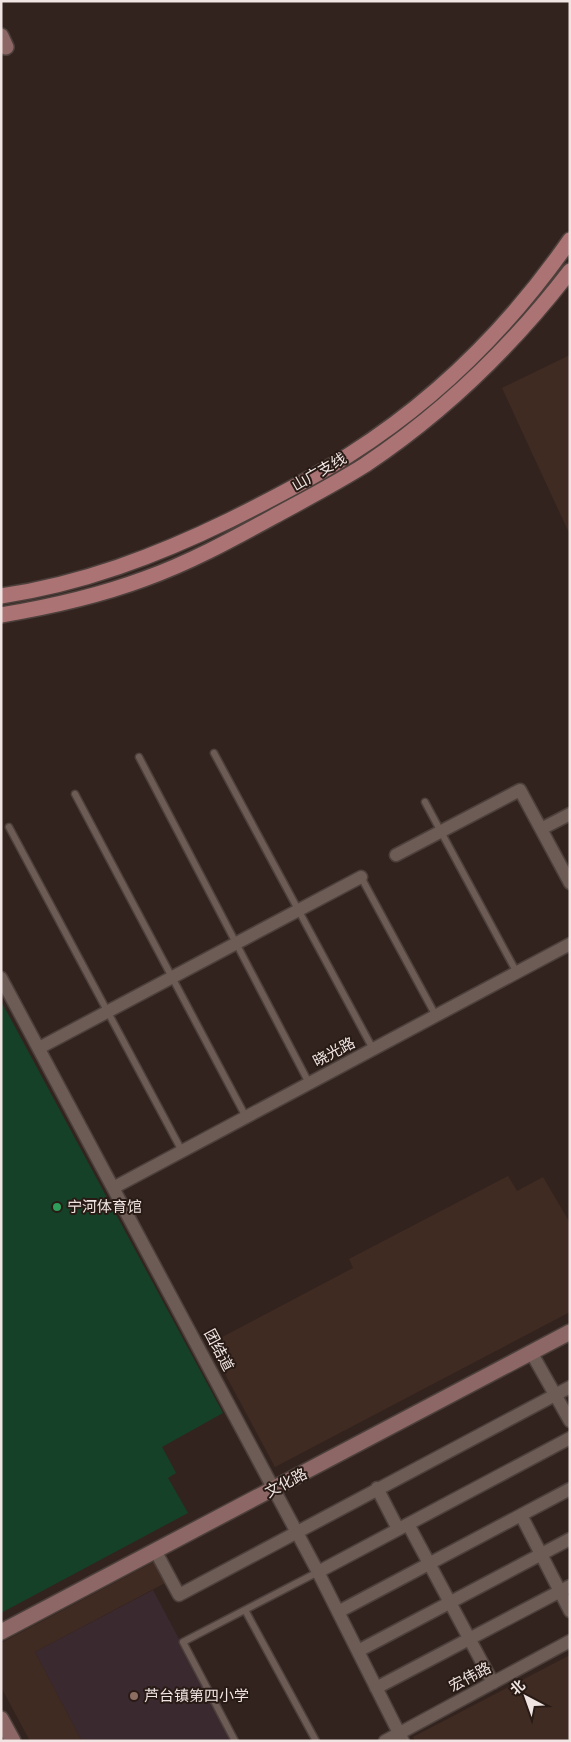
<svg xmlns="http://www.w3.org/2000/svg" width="571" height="1742" font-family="'Nunito Sans','Noto Sans SC',sans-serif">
<rect width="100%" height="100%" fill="#32231e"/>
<!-- built -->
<path fill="#402b23" d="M570 355V535L502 388Z
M508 1176 517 1191 543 1177 570 1223V1312L275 1467 209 1344 353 1268 349 1259Z
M154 1562 165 1583 35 1652 82 1741H30L1 1687V1643Z
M570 1655V1741H415L413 1737Z"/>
<!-- education -->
<path fill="#3b2930" d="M153 1590 233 1741H82L35 1652Z"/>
<!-- green -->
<path fill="#164129" d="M1 1001 223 1413 162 1447 176 1473 168 1478 188 1513 1 1613Z"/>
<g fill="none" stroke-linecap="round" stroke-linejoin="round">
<!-- lane casing -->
<g stroke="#4d403c" stroke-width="9">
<path id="lane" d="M214 753 373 1049
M139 757 309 1083
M75 794 246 1117
M425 802 517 973
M9 827 182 1151
M361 877 436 1016
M245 1610 316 1741
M235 1741 183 1642 318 1572"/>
</g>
<!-- street casing -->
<g stroke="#4d403c" stroke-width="15">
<path id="street" d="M541 829 570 814
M396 855 520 790 570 883
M1 978 318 1572 403 1741
M39 1048 361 877
M113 1188 570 944
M531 1352 570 1421
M377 1488 398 1529
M521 1515 570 1611
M408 1524 493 1683
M156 1552 179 1595 570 1387
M318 1572 570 1438
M338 1612 570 1489
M358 1651 570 1539
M376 1688 570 1586
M385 1741 570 1641"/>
</g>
<!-- secondary casing -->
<g stroke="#4d403c" stroke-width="18">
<path id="secondary" d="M1 36 6 47
M1 1632 570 1332
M1 1719 13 1741"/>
</g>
<!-- primary casing -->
<g stroke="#4d403c" stroke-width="18">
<path id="primary" d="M1 596C82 584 156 556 230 520 270 500 311 479 349 455 436 400 511 325 570 240
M1 615C49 607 98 596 144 579 189 563 231 540 273 517 304 500 335 484 365 465 443 413 513 345 570 271"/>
</g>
<!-- lane -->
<use href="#lane" stroke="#6d5b55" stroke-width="6"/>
<!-- street -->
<use href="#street" stroke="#6d5b55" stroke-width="12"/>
<!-- secondary -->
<use href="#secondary" stroke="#8c6765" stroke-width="15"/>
<!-- primary -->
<use href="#primary" stroke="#ab7374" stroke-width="15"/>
</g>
<!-- markers -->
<circle fill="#2e9e5b" stroke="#281a15" stroke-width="2" cx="57" cy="1207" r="5"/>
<circle fill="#8d6e63" stroke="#281a15" stroke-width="2" cx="134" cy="1696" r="5"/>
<g text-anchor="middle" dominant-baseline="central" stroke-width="4" stroke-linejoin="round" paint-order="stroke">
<!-- street labels -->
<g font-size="15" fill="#f0e5e2" stroke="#281a15">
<text transform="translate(319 472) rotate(-30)">山广支线</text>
<text transform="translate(334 1052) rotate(-28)">晓光路</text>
<text transform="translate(219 1350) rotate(62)">团结道</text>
<text transform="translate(286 1483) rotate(-28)">文化路</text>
<text transform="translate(470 1677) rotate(-28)">宏伟路</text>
</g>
<!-- poi labels -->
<g font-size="15" fill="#f0e5e2" stroke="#281a15" text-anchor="start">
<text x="67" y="1207">宁河体育馆</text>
<text x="144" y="1696">芦台镇第四小学</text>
</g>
</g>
<!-- border -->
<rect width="571" height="1742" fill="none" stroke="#f0e5e2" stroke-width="5"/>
<!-- north arrow -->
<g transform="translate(526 1697) rotate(319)" stroke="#281a15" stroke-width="4" paint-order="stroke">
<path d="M0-4L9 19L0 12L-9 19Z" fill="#f0e5e2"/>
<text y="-8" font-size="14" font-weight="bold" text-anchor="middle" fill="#f0e5e2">北</text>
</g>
</svg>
